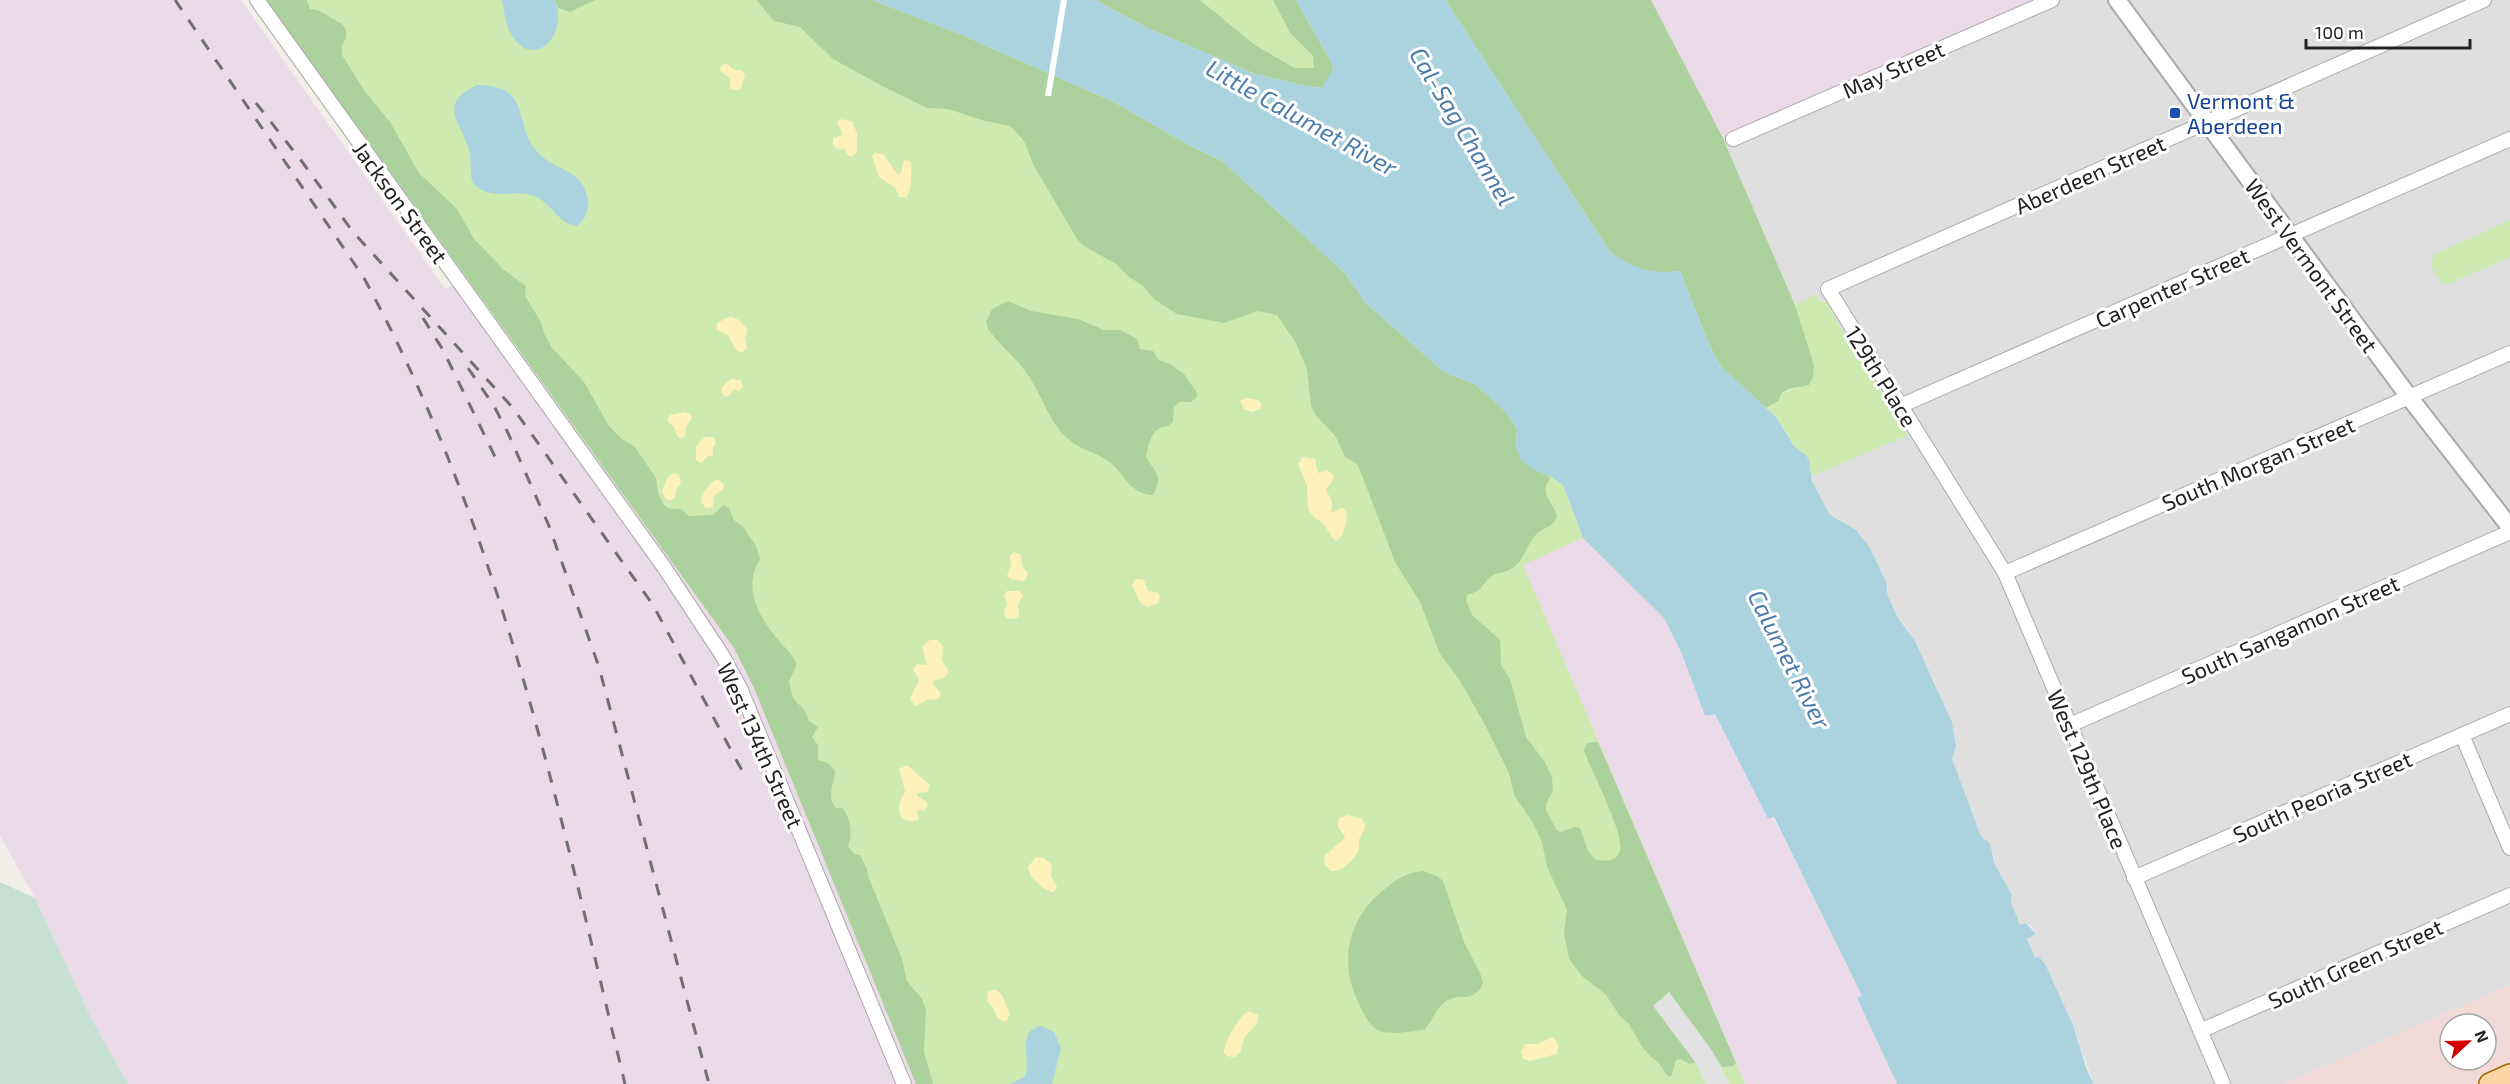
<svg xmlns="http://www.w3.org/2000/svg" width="2510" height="1084" font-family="'Exo 2',sans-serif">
<rect width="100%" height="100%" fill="#f2efe9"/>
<!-- residential -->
<path fill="#e0dfdf" d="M2034 0H2510V985L2284 1084H2094L2092 1080 2073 1025 2035 959 2027 939 2036 934 2031 926 2026 923 2020 925 1995 865 1994 857 1985 838 1980 834 1964 793 1952 759 1956 746 1952 722 1947 717 1934 679 1930 674 1915 641 1898 618 1888 596V589L1880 571 1830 515 1812 481V476L1907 435 1836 320 1830 305 1821 302 1816 294 1795 305 1722 136Z"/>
<!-- commercial -->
<path fill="#f2dad9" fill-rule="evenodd" d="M2510 985V1084H2284ZM2450 1024H2486V1060H2450Z"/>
<!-- industrial -->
<path fill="#ebdbe8" d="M0 0H241L445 289 466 278 734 648 754 688 916 1084H128L91 1018 35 898 0 836Z
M1651 0H2034L1722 136Z
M1583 538 1664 618 1682 654 1705 716 1715 714 1768 819 1773 817 1862 996 1857 998 1897 1084H1745L1522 565Z"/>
<!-- grass -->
<path fill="#cdebb0" d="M266 0H872L957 33 1114 102 1548 475 1563 485 1583 538 1523 565 1745 1084H916L754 688 734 648Z
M1200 0H1273L1290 33 1313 56 1315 68H1295L1255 45Z
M2510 220V257L2448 284 2442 283 2431 267 2434 255Z
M1816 294 1821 302H1828L1836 320 1908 435 1812 476 1806 455 1794 446 1776 417 1766 408C1779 400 1782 389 1798 388L1803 335 1795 305Z"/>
<!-- forest -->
<path fill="#add19e" d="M266 0H307L310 9 318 10 342 24 346 30V38L342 45V55L364 90 390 122 419 173 457 209 474 239 504 270 526 286 525 296 541 322 544 333 552 348 584 382 609 426 622 439 635 447 656 478 658 492 663 504 670 509H682L689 516 713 515 723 505 729 508 734 520 743 527 756 546 760 559C743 586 757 614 775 636 782 645 791 652 796 662V667L789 681 793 698 805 711 809 721 818 727 812 737 818 745V760L828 763 835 771C834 785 826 796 836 808H842C851 817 853 835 848 846L854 854 860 855 867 869 868 876 902 959 907 981 922 999 926 1010 924 1052 933 1084H916L754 688 734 648Z
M555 0H595L570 12 558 8Z
M756 0H872L957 33 1114 102 1187 144 1222 161 1345 273 1366 303 1444 372 1475 384 1506 412 1517 429 1516 447 1534 470 1548 475 1550 479C1538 495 1554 502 1557 516 1554 528 1540 528 1534 537 1525 548 1524 563 1509 570 1503 573 1497 572 1492 576 1479 585 1487 589 1467 595L1466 600 1472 615 1500 640 1501 665 1510 679 1526 737 1545 762 1552 778 1553 791 1546 804V810L1556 829 1560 832 1574 827 1580 828 1588 851 1596 860C1606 861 1616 862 1620 851 1625 834 1590 769 1584 750L1587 743 1598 742 1736 1063 1734 1066 1722 1067 1669 992 1654 1006 1696 1063 1689 1064 1681 1059 1676 1060 1671 1077 1667 1075 1658 1062 1652 1058 1643 1048 1628 1023 1620 1016 1606 995 1582 976 1569 959 1564 933 1567 910 1547 867 1542 842 1532 821 1514 795 1509 773 1485 725 1459 679 1440 654 1420 602 1395 562 1360 470 1356 463 1345 457 1336 437 1315 414 1311 406 1307 369 1296 343 1277 315 1258 311 1224 323 1177 314 1155 300 1142 285 1129 277 1116 264 1084 246 1077 239 1034 166 1024 141 1010 126 985 121 948 109 927 108 882 86 833 59 800 27 774 21Z
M1095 0H1200L1255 45 1295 68H1314L1313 56 1290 33 1273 0H1296L1334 67 1323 88 1305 86 1255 74 1147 28Z
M1445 0H1651L1722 136 1795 305 1814 365 1813 377 1809 385 1789 389 1782 393 1778 401 1766 408 1720 366 1707 340 1680 271C1654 275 1631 269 1610 252Z
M1008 301 1031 311 1078 319 1104 330H1121L1137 339 1140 349 1153 351 1159 360 1170 364 1184 374 1197 393 1196 398 1191 402H1179L1174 407 1173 422 1168 426C1152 426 1149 443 1146 457 1156 474 1164 475 1153 495 1133 494 1127 480 1114 466 1102 453 1080 451 1067 438 1047 420 1041 391 1025 371 1014 356 999 344 988 329L986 322 992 309Z
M1423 871 1437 876 1443 881 1464 942 1480 973 1483 982 1481 988C1469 1002 1464 994 1450 999 1438 1004 1433 1020 1425 1029 1413 1032 1386 1036 1376 1029 1368 1024 1364 1014 1360 1006 1338 963 1347 918 1386 888 1397 879 1408 872 1423 871Z"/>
<!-- wetland -->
<path fill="#c6e0d4" d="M0 882 35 898 91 1018 128 1084H0Z"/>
<!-- sand -->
<path fill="#fff1ba" d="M726 63 734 70H741L745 75 742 86 738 90 730 89V78L720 71 721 66Z
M842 119 852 122 857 133V152L853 156H849L844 149H837L833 144V138L843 135 837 122Z
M876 152 884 155 898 175 901 172 904 160 910 161C913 168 911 190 907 197H900L895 188 879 177 872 156Z
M731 316 739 320 748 330 745 338 747 348 742 353 736 350 728 335 716 330 717 323Z
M731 379 741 380 743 387 739 391 734 389 729 396 725 397 722 393V387Z
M1246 398 1258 400 1261 404V408L1252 412 1244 409 1240 401Z
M684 412 690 414 692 418 686 427 685 436 681 438 677 436 674 427 667 420 670 415Z
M705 437H713L716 443 713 448V455L706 457 702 463 696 460V446Z
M1302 457 1315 459 1318 473 1327 470 1333 475V480L1326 490 1332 501 1331 513 1341 508 1345 509C1349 517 1345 535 1337 541L1333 539 1324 524 1314 517 1308 509 1307 486 1298 464Z
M674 473 679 475 681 483 676 490 675 498 671 501 665 498 662 491 668 477Z
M718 479 724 484 723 489 714 496 713 507 706 508 701 502C702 493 709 482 718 479Z
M1014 552 1021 555 1022 566 1028 573 1025 581 1011 579 1007 576 1011 565 1010 556Z
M1136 579 1144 580 1148 591 1158 593 1160 597 1158 603 1149 607 1141 604 1132 585Z
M1007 591H1019L1023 595 1018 604 1019 616 1014 619 1006 618 1004 613 1007 603 1004 595Z
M930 640H937L943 646 942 661 947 668 948 673 944 678 933 681V684L941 693 939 699 927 700 915 706 910 699 919 680 913 669 917 664 927 665 922 647Z
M907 765 930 785 928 792 917 793V796L926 801 928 805 924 811 917 810 919 819 912 822 902 818C896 807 900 801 905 791L899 769Z
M1347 815 1362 819C1370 829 1360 831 1359 841 1358 848 1361 845 1358 851 1354 860 1341 872 1331 871L1325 865 1324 856 1345 838C1343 830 1335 829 1339 819Z
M1036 857 1043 858 1052 865 1051 877 1057 887 1054 892C1044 891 1029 878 1028 867Z
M995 989 1002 995 1010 1014 1006 1022 998 1019 994 1009 987 1001 988 992Z
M1248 1011 1258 1015V1022L1244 1038 1240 1053 1234 1057 1227 1056 1224 1053C1224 1042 1239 1016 1248 1011Z
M1551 1037 1555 1039 1559 1046 1556 1054 1530 1061 1523 1059 1521 1051 1525 1044H1538Z"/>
<!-- parking -->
<path fill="#e2e2e2" d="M1669 992 1713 1052 1730 1084H1705L1696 1063 1653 1006Z"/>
<!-- water -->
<path fill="#aad3df" d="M502 0H555C569 38 533 69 512 36 506 26 504 12 502 0Z
M872 0H1095L1147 28 1255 74 1305 86 1322 88 1334 67 1296 0H1445L1610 252C1631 268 1654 275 1680 271L1707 340 1720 366 1776 417 1794 446 1806 455 1809 460 1812 481 1830 515 1856 530 1870 548 1886 582 1888 596 1898 618 1915 641 1952 722 1956 746 1952 759 1980 834 1990 844 1995 865 2012 895 2011 902 2020 925 2026 923 2036 934 2027 939 2035 958 2039 957 2045 964 2073 1025 2087 1070 2094 1084H1897L1857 998 1862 996 1774 817 1768 819 1715 714 1705 716 1682 654 1664 618 1583 538 1563 485 1548 475 1534 470 1521 460 1516 447 1517 429 1506 412 1475 384 1444 372 1366 303 1345 273 1222 161 1187 144 1114 102 957 33Z
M477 85C531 85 513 120 535 149 551 172 585 166 588 202 588 212 585 220 577 226 557 224 551 200 531 195 512 190 488 201 473 183 469 173 472 161 469 150 461 121 436 105 477 85Z
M1041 1026 1054 1032 1061 1048 1052 1084H1009L1023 1078 1026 1073C1030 1056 1017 1031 1041 1026Z"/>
<!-- pier -->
<path fill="#fff" d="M1061 0H1067L1051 96H1045Z"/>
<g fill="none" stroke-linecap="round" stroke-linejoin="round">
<!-- minor casing -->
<g stroke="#a9a9a9" stroke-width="16">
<path id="minor" d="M257 0 664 567 722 655 740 688 904 1084
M1733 139 2052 0
M1900 406 2510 139
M2005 573 2510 353
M2070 725 2510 532
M2462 735 2510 848
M2134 878 2510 714
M2200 1031 2510 895
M2223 1084 2005 573 1828 289 2484 0"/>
</g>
<!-- tertiary casing -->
<g stroke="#a9a9a9" stroke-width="20">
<path id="tertiary" d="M2117 0 2409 397 2510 527"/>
</g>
<!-- primary casing -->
<g stroke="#a06b00" stroke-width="24">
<path id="primary" d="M2490 1084 2510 1075"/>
</g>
<!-- minor -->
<use href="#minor" stroke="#fff" stroke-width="14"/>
<!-- tertiary -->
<use href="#tertiary" stroke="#fff" stroke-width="16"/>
<!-- primary -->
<use href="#primary" stroke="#fcd6a4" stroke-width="21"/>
<!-- rail -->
<path stroke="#707070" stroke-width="3" stroke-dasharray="12 12" stroke-linecap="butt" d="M175 0 364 278C502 532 558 806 625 1084
M256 103 303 163 353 232 513 408 653 605 746 778
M423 318 443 350 500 467
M468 368 494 406 508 433 549 526 599 667 709 1084"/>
</g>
<!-- markers -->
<rect fill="#1a4fb4" stroke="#fff" stroke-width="2" x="2169" y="107" width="12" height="12" rx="3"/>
<g text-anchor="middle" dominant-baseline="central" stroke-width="6" stroke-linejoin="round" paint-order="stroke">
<!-- street labels -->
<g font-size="22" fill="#222" stroke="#fff">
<text transform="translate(1893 69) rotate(-24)">May Street</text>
<text transform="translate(2090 174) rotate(-24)">Aberdeen Street</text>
<text transform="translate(401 202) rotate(54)">Jackson Street</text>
<text transform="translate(2312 265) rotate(54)">West Vermont Street</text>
<text transform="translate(2172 287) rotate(-24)">Carpenter Street</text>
<text transform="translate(1882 376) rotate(58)">129th Place</text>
<text transform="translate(2258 463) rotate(-23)">South Morgan Street</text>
<text transform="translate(2290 629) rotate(-24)">South Sangamon Street</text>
<text transform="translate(761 745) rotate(66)">West 134th Street</text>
<text transform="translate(2088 769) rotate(67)">West 129th Place</text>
<text transform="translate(2322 796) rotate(-24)">South Peoria Street</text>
<text transform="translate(2355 963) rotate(-24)">South Green Street</text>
</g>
<!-- transit labels -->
<g font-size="22" fill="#164399" stroke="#fff" text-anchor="start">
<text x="2187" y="100">Vermont &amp;<tspan x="2187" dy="25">Aberdeen</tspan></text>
</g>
<!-- water labels -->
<g font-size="24" font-style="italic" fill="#4a7aab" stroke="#fff">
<text transform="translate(1302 117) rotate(29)">Little Calumet River</text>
<text transform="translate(1463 126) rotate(59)">Cal-Sag Channel</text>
<text transform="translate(1790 659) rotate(63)">Calumet River</text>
</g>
</g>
<!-- north arrow -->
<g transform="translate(2468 1042) rotate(68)"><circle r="28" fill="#ffffff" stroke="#a7a7a7" stroke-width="1.5"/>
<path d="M0-4.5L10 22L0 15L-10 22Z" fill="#d40000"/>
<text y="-9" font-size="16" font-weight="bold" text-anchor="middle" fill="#222222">N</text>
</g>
<!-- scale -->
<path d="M2306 39v9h164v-9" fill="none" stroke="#222222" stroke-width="3"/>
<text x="2315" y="39" font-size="18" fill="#222222" stroke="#ffffff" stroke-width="4.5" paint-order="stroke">100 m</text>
</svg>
